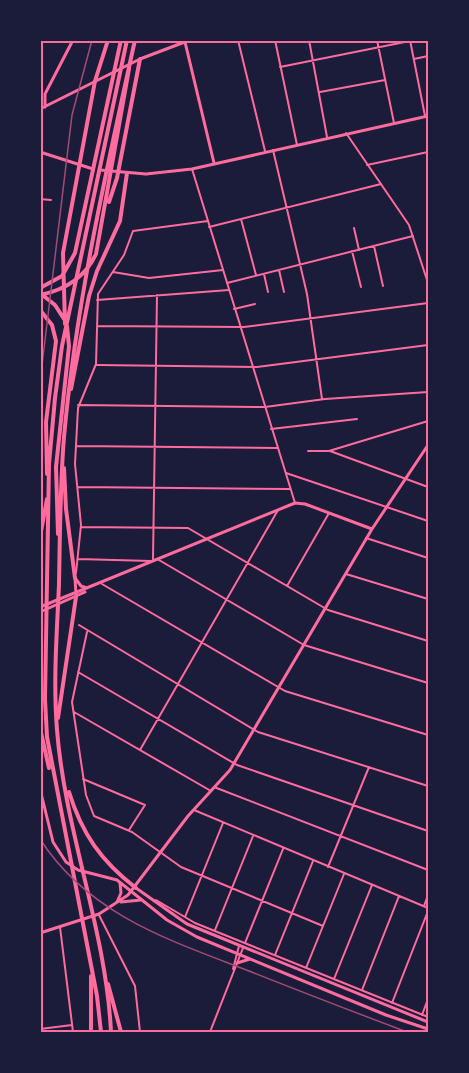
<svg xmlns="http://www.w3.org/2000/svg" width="469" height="1073" font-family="'Varela Round',sans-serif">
<rect width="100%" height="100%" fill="#1b1b3a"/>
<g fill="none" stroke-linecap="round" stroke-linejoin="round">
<!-- minor -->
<path stroke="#ff6b9d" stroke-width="2" d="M238 40 265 151
M275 40 297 145
M309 40 327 137
M377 40 394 123
M410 40 425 116
M414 59 428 56
M280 67 410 41
M320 92 385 80
M273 150 307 294 322 399
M367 165 428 152
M40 199 51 200
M241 219 256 275
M209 227 381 184
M354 228 359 250
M374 246 383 286
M352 251 361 287
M279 270 284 292
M113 272 149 278 223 270
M264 274 268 292
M227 283 413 236
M97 300 229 290
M234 309 255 304
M97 326 244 327 428 303
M97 365 257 367 428 345
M78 405 265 407 325 399 428 392
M271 429 357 419
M76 446 278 448
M308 451H329L428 421
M330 451 428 487
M286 473 428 521
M78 487 290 489
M81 527 188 528 328 610 428 641
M366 538 428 558
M78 559 151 561
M153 559 157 295
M159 560 304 645 428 683
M76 573 81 525 75 464 78 408 96 364 98 294 124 255 133 231 208 221
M346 574 428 599
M102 584 285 691 428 735
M287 586 329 513
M79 625 258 732 428 786
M87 632 72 702 86 795 94 816 132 832 181 867 323 926
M78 672 237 765 428 831
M74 712 211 791
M140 750 278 510
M83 779 145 805 129 830
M214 787 428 870
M194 810 428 908
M328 867 369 767
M156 900 195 923 428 1017
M424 906 428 895
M185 917 223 823
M60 927 73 1032
M215 930 253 836
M245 943 283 849
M275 955 313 861
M306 968 344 874
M334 979 372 885
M362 990 399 896
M392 1003 428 911
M422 1015 428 999
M40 1029 72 1025"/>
<!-- tertiary -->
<path stroke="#ff6b9d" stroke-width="2" d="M346 133 409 225 428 283
M192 169 295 503
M99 915 135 986 140 1032
M233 969 239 946
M210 1032 243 948"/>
<!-- secondary -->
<path stroke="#ff6b9d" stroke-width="3" d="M185 42 214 163
M45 107V94L73 40
M40 109 140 59 190 40
M40 152 93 169
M100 170 146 174 192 169 428 116
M75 578 81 586 87 588
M75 579 76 594
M40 607 295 503 305 504 372 529
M40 612 85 592
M40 789 53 842 66 862 78 870 117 880 167 920 197 937 386 1015 428 1029
M136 888 187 924 428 1022
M117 902 121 893 120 883
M121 902 141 900
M40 933 99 914 128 895 188 816 230 770 372 529 428 445
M237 963 250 959"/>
<!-- motorway -->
<path stroke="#ff6b9d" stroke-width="4" d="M109 202 117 178 140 59
M40 288 62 276 75 253 121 40
M40 293 55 305 64 319
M40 295C65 290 85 278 96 254L129 69
M40 310 52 325 56 341 46 422 47 474
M65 324 63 253 95 81 108 40
M71 389 89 296 97 271 120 221 127 173
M64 468 66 509 75 578
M58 534 56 467 69 346 67 326
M40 537 47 499
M58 718 76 597
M40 728 49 768
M69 792C82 834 101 861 136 888
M91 976V1032
M108 984 121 1032
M101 1032 97 996 47 737 45 699 49 464 55 398 62 346 127 40
M111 1032C106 930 65 832 57 730 53 681 57 632 59 584 60 535 60 486 64 437 76 303 106 172 135 40"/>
<!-- rail -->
<path stroke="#a44b75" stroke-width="1.5" d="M40 382 72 115 92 40
M40 839C89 915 169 940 249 971 302 992 354 1012 407 1032"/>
</g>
<!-- border -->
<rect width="469" height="1073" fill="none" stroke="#1b1b3a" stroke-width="84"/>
<rect x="42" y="42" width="385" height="989" fill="none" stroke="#ff6b9d" stroke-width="2"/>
</svg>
